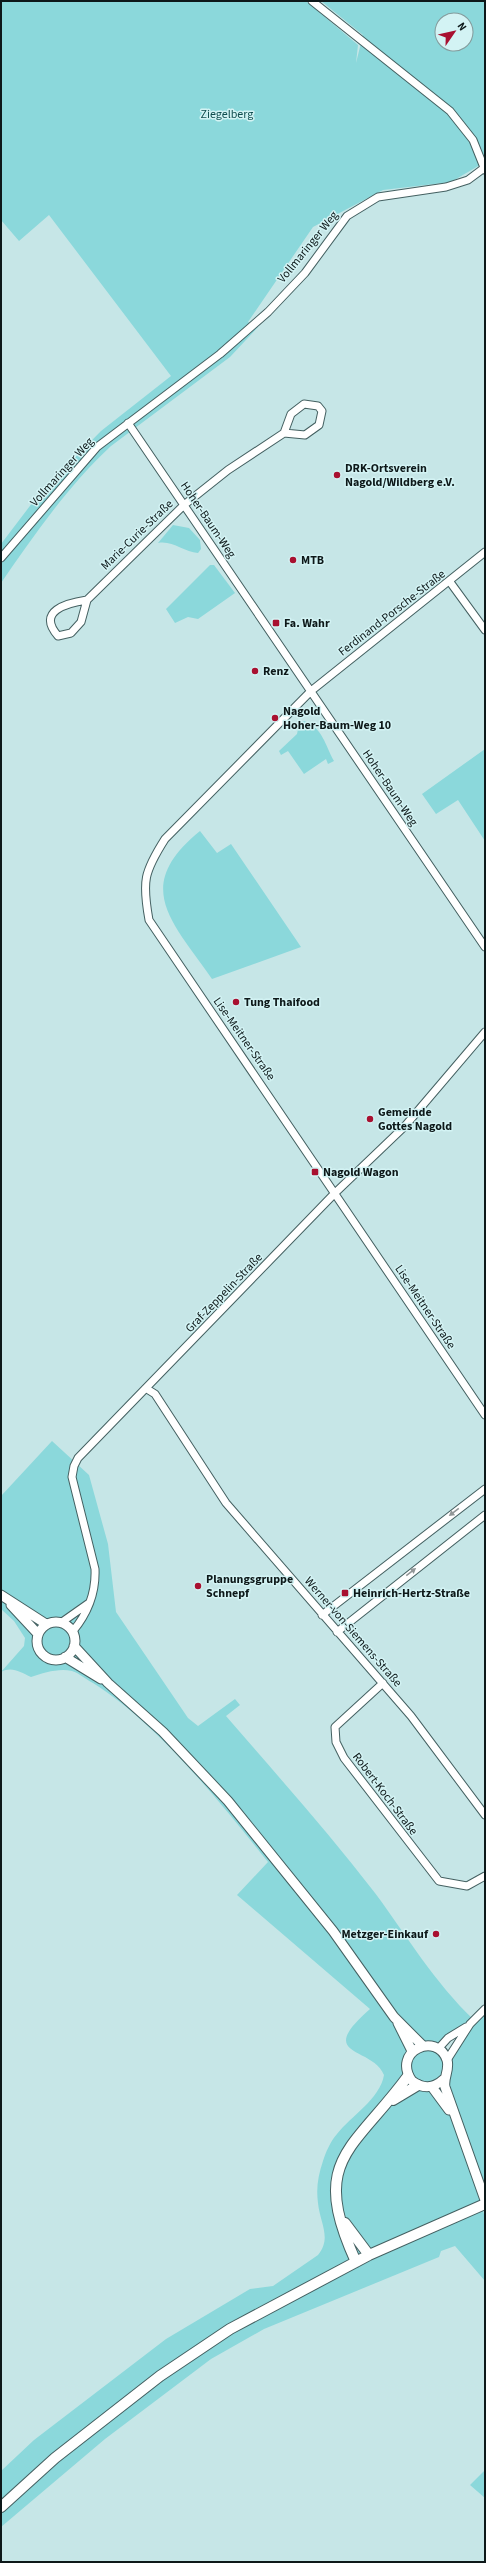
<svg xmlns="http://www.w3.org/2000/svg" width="486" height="2563" font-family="'Source Sans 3',sans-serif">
<rect width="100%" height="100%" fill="#c6e6e7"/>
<!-- green -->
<path fill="#8bd8db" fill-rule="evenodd" d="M1 1H306L358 45 356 63 363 35 321 1H485V162L451 182 383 190 313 227 248 322 258 327 230 357 111 446C68 486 34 535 1 583V544L39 494 101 431 171 376 49 215 19 241 1 220ZM442 20H466V44H442Z
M173 525 189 528 200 540 201 549 198 553C184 552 172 540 158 543Z
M210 565H214L235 593 198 619 188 617 175 623 166 609Z
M304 721C323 728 325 745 334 761L328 764 326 759 304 774 288 751 281 755 279 751 297 734 299 724Z
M485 749V841L458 800 436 814 422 794Z
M200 831 217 853 231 844 301 947 212 979C173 922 131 887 200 831Z
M52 1441 89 1475 108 1544 116 1612 188 1718 198 1726 235 1699 240 1705 226 1716C276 1774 328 1832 375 1893 407 1936 434 1982 474 2020L485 2009V2185L470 2155 476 2189 485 2217V2281L455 2246 441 2251 439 2257 264 2329 211 2359 105 2439 1 2527V2471L34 2440 166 2339 250 2289 273 2286 318 2255C332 2238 320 2223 318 2203 316 2188 318 2176 323 2161 326 2152 330 2142 337 2134 351 2116 380 2099 384 2075 372 2046 314 2058 370 2009L237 1895 268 1862C221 1803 157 1723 93 1683 87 1680 79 1673 72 1671 58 1668 44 1673 31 1677 20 1672 12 1666 1 1672L24 1646 25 1638 14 1621 1 1609V1496ZM396 2018 422 2046 412 2051ZM469 2025 446 2059 438 2049ZM432 2086 445 2087 453 2115Z
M485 2470V2498L470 2485Z"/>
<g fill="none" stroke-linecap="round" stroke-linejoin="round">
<!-- minor casing -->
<g stroke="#446061" stroke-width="9">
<path id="minor" d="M312 1 450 111 473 140 485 170
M128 423 485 947
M485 552 311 691 165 839C144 872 142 881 149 920L485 1415
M1 558 97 447 220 354 268 312 305 273 347 216 378 197 446 187 468 180 484 168
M450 582 485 630
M87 600C67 603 36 611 58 636L71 633 81 622 87 600 184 505 228 470 284 433 305 435 319 425 322 411 318 406 304 404 291 414 284 433
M147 1389 155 1394 226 1503 411 1716 485 1815
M322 1615 485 1489
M62 1622 89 1603
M73 1631C87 1614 96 1592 95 1569L72 1477 74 1466 78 1458 335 1193 405 1126 485 1032
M337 1632 485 1515
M383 1683 335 1727 336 1742 344 1758 439 1881 467 1886 485 1876
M438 2049 448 2038 466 2027
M447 2060 470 2024 485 2009"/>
</g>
<!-- tertiary casing -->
<g stroke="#446061" stroke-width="11">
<path id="tertiary" d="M1 1595 46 1624
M11 1605 38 1634
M37 1641a19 19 0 1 1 38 0a19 19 0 1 1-38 0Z
M74 1646 108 1683 163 1732 228 1801 333 1931 394 2017 423 2046
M65 1657 101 1679
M398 2023 412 2051
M444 2079C433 2089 423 2089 412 2081 391 2051 437 2031 447 2060 450 2070 443 2078 445 2087L485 2200
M432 2087 449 2110"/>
</g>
<!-- secondary casing -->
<g stroke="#446061" stroke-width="12">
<path id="secondary" d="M393 2100 418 2085
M345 2223 369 2255
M356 2262C309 2159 352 2152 408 2076
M1 2507 55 2458 160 2376 230 2329 369 2255 485 2204"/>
</g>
<!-- minor -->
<use href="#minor" stroke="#fff" stroke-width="7"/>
<!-- tertiary -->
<use href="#tertiary" stroke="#fff" stroke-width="9"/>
<!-- secondary -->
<use href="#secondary" stroke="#fff" stroke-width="10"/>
</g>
<!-- one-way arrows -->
<defs><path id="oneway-solid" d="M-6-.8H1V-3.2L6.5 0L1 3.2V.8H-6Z"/></defs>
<g fill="#929798">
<use href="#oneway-solid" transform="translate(454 1512) rotate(143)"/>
<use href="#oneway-solid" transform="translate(411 1572) rotate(-38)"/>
</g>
<!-- markers -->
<g fill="#a81030" stroke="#d3f3f4" stroke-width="1.5">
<circle cx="337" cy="475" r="4"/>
<circle cx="293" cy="560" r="4"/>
<rect x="272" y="619" width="8" height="8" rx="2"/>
<circle cx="255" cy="671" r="4"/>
<circle cx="275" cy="718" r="4"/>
<circle cx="236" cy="1002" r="4"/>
<circle cx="370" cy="1119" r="4"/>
<rect x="311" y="1168" width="8" height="8" rx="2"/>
<circle cx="198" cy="1586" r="4"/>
<rect x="341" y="1589" width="8" height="8" rx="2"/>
<circle cx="436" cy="1934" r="4"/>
</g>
<g text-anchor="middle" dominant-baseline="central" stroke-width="3" stroke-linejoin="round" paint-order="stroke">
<!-- park labels -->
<g font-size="12" fill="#0f4d4f" stroke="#d3f3f4">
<text x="227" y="114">Ziegelberg</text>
</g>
<!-- street labels -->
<g font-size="12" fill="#0d1819" stroke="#d3f3f4">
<text transform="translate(308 247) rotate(-51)">Vollmaringer Weg</text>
<text transform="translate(62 472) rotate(-48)">Vollmaringer Weg</text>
<text transform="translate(208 520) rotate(56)">Hoher-Baum-Weg</text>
<text transform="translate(137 535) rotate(-44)">Marie-Curie-Straße</text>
<text transform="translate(392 613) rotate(-38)">Ferdinand-Porsche-Straße</text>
<text transform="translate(390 788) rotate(56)">Hoher-Baum-Weg</text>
<text transform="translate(244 1039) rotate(55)">Lise-Meitner-Straße</text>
<text transform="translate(224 1293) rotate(-46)">Graf-Zeppelin-Straße</text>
<text transform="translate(425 1307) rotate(56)">Lise-Meitner-Straße</text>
<text transform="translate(353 1632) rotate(49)">Werner-von-Siemens-Straße</text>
<text transform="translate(385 1794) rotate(53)">Robert-Koch-Straße</text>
</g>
<!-- poi labels -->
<g font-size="12" font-weight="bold" fill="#0d1819" stroke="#d3f3f4" text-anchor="start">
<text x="345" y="468">DRK-Ortsverein<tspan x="345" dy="14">Nagold/Wildberg e.V.</tspan></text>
<text x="301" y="560">MTB</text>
<text x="284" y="623">Fa. Wahr</text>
<text x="263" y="671">Renz</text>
<text x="283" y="711">Nagold<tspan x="283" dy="14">Hoher-Baum-Weg 10</tspan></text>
<text x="244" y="1002">Tung Thaifood</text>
<text x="378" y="1112">Gemeinde<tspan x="378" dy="14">Gottes Nagold</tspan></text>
<text x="323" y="1172">Nagold Wagon</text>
<text x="206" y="1579">Planungsgruppe<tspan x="206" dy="14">Schnepf</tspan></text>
<text x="353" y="1593">Heinrich-Hertz-Straße</text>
<text x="428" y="1934" text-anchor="end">Metzger-Einkauf</text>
</g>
</g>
<!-- border -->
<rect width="486" height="2563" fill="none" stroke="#0d1819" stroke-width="4"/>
<!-- north arrow -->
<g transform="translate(454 32) rotate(56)"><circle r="19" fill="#d3f3f4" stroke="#849b9c"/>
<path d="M0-3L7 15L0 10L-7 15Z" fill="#a81030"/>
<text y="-6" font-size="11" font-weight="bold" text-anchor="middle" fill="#0d1819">N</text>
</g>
</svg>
